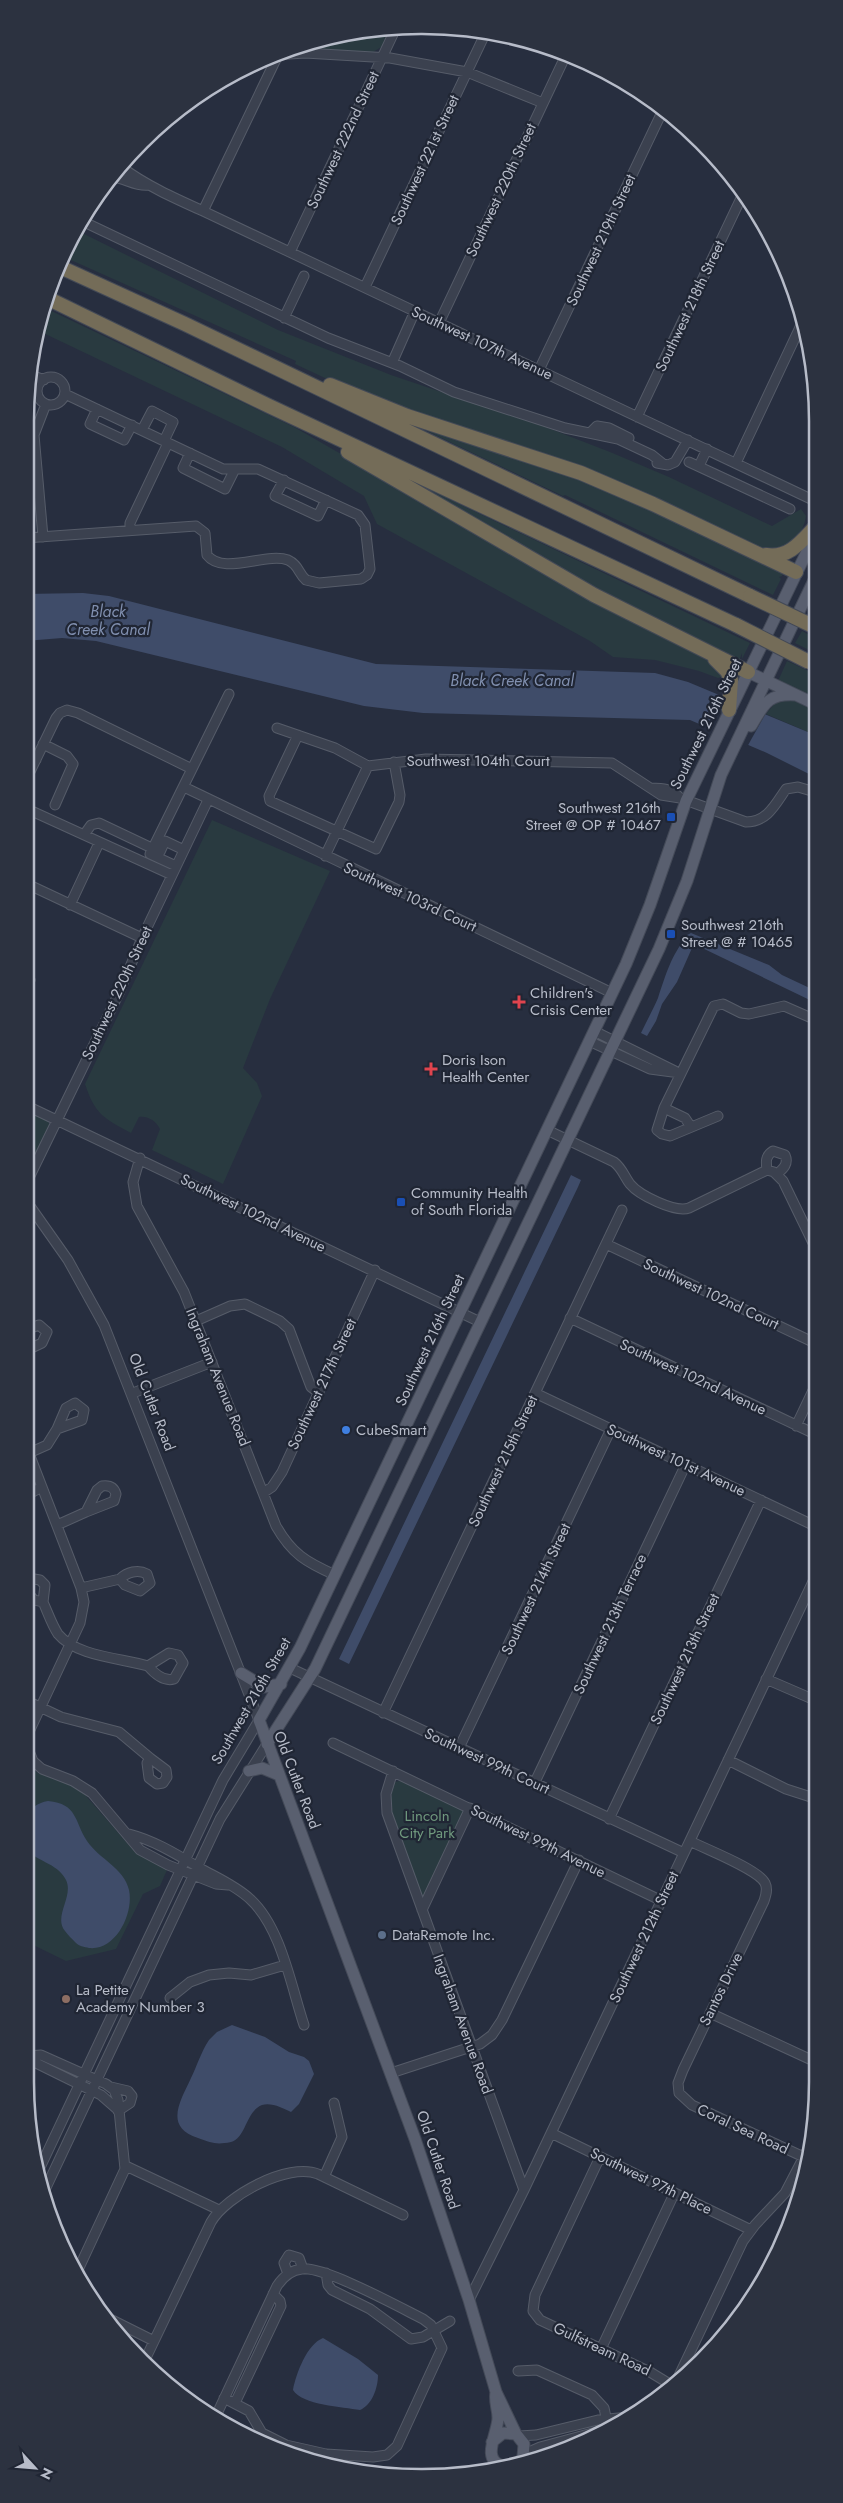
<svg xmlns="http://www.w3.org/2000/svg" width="843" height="2503" font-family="Jost,sans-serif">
<rect width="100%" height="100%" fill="#272e3f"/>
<!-- green -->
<path fill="#293a40" d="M369 28H393L383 46 373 52 300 50 296 46Z
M76 230 278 330 391 375 548 428 610 452 669 477 772 526 801 509 806 516C803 537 789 544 772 553L340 385 295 364 296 361 62 256Z
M43 307 294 427 599 602 714 664 724 676 718 678 699 671 655 660 613 657 590 641 377 524 364 496 282 447 37 330Z
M424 427 571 472 782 573V576L779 577 781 579 773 595 565 495 563 496 435 435 425 430Z
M430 490 750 643 742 659V653L739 661 627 610 429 494Z
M802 631 815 638V653L795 643Z
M787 661 815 674V699L778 681Z
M786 697 815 708V735L766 714 776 702Z
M212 820 330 871 270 999 243 1068 257 1083 262 1096 223 1184 152 1150 160 1129C156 1121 148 1116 139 1117L131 1133C103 1118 95 1114 85 1084Z
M25 1109 47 1120 50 1125 25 1179Z
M25 1759 32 1769 38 1773 80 1789 135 1852 167 1870 160 1886 143 1894 116 1949 66 1961 25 1941Z
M400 1781 462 1808 464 1815 423 1901 389 1806 394 1782Z"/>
<!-- water -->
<path fill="#3f4c69" d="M83 593 109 596 376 664 655 673 688 682 815 735V777L767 753 690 720 423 713 364 706 96 641 62 638 25 641V594Z
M691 933 769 965 782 975 816 991V1003L696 945 692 948 677 982 662 1004 656 1021 647 1036 641 1033C646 1022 653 1010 658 998 667 971 670 959 687 935Z
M571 1175 581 1180 578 1187 349 1664 339 1659Z
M48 1801C78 1804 74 1821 87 1841 99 1859 124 1868 129 1890 134 1913 116 1951 89 1948 85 1947 78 1946 75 1942 72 1939 68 1935 65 1931 53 1917 74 1896 66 1880 57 1862 35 1862 25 1847 25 1825 22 1806 48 1801Z
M232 2025 265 2037 289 2052 304 2057 309 2061 314 2074 299 2104 291 2112C283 2108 271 2102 262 2105 246 2111 246 2138 231 2142 216 2145 212 2143 198 2138 163 2127 181 2100 191 2078 197 2066 201 2052 209 2040L217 2032Z
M323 2338 358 2359 378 2375C378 2388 372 2405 360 2410 343 2407 302 2405 293 2390 296 2374 307 2344 323 2338Z"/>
<!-- pier -->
<path fill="#272e3f" d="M725 694 767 711 747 747 708 730Z"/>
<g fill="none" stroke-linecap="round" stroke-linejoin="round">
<!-- minor casing -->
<g stroke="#565c69" stroke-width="11">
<path id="minor" d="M274 55 305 53 390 58 467 72 543 103
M120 166C145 185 174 198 203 211L815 501
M110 177C125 177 134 187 149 185
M203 211 279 53
M82 221 328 338 400 366 454 392 565 428 618 439 652 455 662 463
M290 252 396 28
M365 287 486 32
M284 318 304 276
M439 323 565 57
M392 363 415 311
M539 370 663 110
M31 375 44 380
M37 391a14 14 0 1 1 28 0a14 14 0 1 1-28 0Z
M97 409 90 424 124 440 132 425
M637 417 742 196
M142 430 152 411 173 422 164 441
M590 433 597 426 609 428 629 438
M190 453 183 468 225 489 235 469
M689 462 790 509
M657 463 668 465 675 462 688 440
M736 463 802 323
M699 466 707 449
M284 480 275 496 318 516 326 500
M130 529V523L168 443
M43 537 34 435 46 404
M25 538 196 526 205 533 207 555C223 576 266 552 288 560 299 565 298 573 306 580L319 583 361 579 367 575 370 569 365 525 358 515 258 469H223L65 394
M277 728 335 748 368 766 426 759 612 763 661 795 680 798 746 822C767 822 775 805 786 789L798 787 815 792
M298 735 269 796 270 801 376 849 399 802 400 795 394 762
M43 744 67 756 73 764 55 805
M25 755 36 760
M25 782 56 718 60 713 67 710 78 713 192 769
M184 787 612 993
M651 788C663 788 672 789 680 798
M25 808 172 875
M86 832 91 825 99 823 158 851
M160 852 165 841 184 850
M325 856 368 766
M176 866 150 854 229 694
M25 883 142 938
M70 905 99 843
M25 990 30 980
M594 1031 675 1071
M589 1041 650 1069 680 1073
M25 1105 480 1322
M664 1108 685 1118 691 1127
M718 1116 670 1136 662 1134 657 1130 664 1108 714 1006 723 1004 741 1013 749 1014 784 1006 816 1020
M547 1130 614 1162C622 1168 624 1176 630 1184 639 1195 675 1213 689 1208L767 1170 774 1172 783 1181 816 1249
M140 1158 133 1182 137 1206 184 1292 276 1526C292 1554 306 1562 335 1575
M767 1170C766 1162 765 1156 773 1151L785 1155C789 1164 783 1169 777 1174
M25 1186 120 991 142 938 208 800
M25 1199 68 1260 104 1325 259 1720 223 1780 37 2174
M606 1244 817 1344
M570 1318 817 1435
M196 1321 230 1306 245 1304 280 1321 289 1329 311 1387 319 1393
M25 1330 39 1325 47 1332 42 1343 25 1351
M133 1393 212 1362
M535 1393 817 1527
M75 1403 84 1410 82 1420 57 1429 66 1408Z
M796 1426 817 1382
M25 1443 81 1588 84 1602 80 1623 28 1734 27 1746 33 1761 42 1769 73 1781 92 1793 140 1850 168 1865 216 1884 228 1885
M29 1453 47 1445 57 1429
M102 1486C109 1485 114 1487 116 1494L114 1501 86 1512 97 1490Z
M263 1493 272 1487 282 1472 375 1270
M25 1496 42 1487
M57 1525 86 1512
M25 1587 28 1581 34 1579 40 1580 45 1585 43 1602 34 1600 25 1590
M81 1588 120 1579C127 1572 138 1569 147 1574L150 1583 140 1591 125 1585 120 1579
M43 1602C48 1613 52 1625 58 1634 77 1657 122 1658 148 1666
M169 1653 178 1655 183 1663 174 1679C164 1682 154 1673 148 1666Z
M290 1668 684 1853
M766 1679 817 1701
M25 1700 61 1717 119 1732 150 1758
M383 1713 622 1210
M333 1743 662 1901
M459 1748 611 1429
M150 1758 166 1770 167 1777 163 1783 157 1784 149 1778 147 1763Z
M728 1760 786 1789 817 1799
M393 1771 386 1794 387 1813 524 2190
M534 1784 686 1464
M609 1819 761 1500
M129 1834C153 1840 176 1854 198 1867 215 1877 235 1885 250 1899 281 1927 291 1986 304 2025
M690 1841C705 1849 758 1869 765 1883 768 1889 766 1895 764 1901L683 2070 678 2083 679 2093 692 2105 808 2159
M422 1910 470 1808
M170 1998 190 1982 209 1975 229 1973 251 1975 285 1965
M710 2013 818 2063
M26 2054 38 2064 101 2095 117 2109
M28 2056 41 2055 106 2084 114 2090 118 2100 125 2169 78 2270
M25 2068 28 2056
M391 2073 480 2044 492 2035 502 2020 579 1860
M111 2087 128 2091 132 2096 130 2103 118 2111
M551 2133 751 2230
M600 2157 535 2295 533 2311 540 2320 650 2372 673 2386
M126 2166 219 2210
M324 2177 342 2137 334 2103
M43 2194 220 1819 267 1744
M326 2273 328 2285 332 2290 370 2309 411 2339 423 2337 450 2321
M288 2274 284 2263 289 2255 299 2258 303 2269
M469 2300 524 2190 817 1573
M108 2318 154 2341
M601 2349 674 2194
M144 2362 211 2222C226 2196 288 2162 318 2174L403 2215
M518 2371 537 2370 592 2395 604 2408 608 2426
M675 2384 743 2241 755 2225 785 2193 810 2145
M235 2403 281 2306 280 2301 273 2294
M215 2418 277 2286C283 2277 291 2270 302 2269 324 2266 399 2307 423 2319L431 2325 442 2348 397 2446 387 2455 373 2457 326 2454 286 2445 262 2433 249 2411 224 2398
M519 2436 536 2435 598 2420 629 2417
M524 2454 540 2447 596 2432"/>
</g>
<!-- major casing -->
<g stroke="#444a58" stroke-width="13">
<path id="major" d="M748 672 815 704
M751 726C764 704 768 693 796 695
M241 1673 264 1687 281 1684
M267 1744 315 1669 659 949 687 881 721 775 815 578
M249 1771 262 1768 279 1775
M516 2434 496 2392 469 2300 415 2139 259 1720 300 1648 626 964 650 905 686 801 815 535
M492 2442 503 2433 516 2434 524 2444 523 2457C518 2464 512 2468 503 2466 480 2460 498 2433 498 2418 498 2408 494 2402 496 2392"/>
</g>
<!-- highway casing -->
<g stroke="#434956" stroke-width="16">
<path id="highway" d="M58 266 185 324 750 596
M47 298 269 406 736 625
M330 385 407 416 581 473 653 504 796 572
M348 452 594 595 748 672
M766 555C788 559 801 542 815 527
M715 659 727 671 731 680 729 710"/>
</g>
<!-- minor -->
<use href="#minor" stroke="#3b414f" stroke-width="9"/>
<!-- major -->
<use href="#major" stroke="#595f6f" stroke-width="11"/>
<!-- highway -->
<use href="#highway" stroke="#746c58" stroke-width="14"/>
<!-- highway-bridge casing -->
<g stroke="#434956" stroke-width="16" stroke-linecap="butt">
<path id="highway-bridge" d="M750 596 815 627
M736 625 809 662"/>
</g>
<!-- highway-bridge -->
<use href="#highway-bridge" stroke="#746c58" stroke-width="14"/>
</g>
<!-- markers -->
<g fill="#1a4fb4" stroke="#202634" stroke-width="2">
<rect x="666" y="812" width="10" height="10" rx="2.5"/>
<rect x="666" y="929" width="10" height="10" rx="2.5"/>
<rect x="396" y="1197" width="10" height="10" rx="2.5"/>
</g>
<g fill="#e0444e" stroke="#202634" stroke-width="2">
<path d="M516.5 994.5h5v5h5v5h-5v5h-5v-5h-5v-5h5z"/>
<path d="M428.5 1061.5h5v5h5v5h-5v5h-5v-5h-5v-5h5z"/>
</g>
<circle fill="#3f7fe0" stroke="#202634" stroke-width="2" cx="346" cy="1430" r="5"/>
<circle fill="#5c6f8a" stroke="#202634" stroke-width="2" cx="382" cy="1935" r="5"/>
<circle fill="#8d6e63" stroke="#202634" stroke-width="2" cx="66" cy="1999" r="5"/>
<g text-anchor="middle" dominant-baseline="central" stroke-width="4.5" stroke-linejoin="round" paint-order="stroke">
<!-- street labels -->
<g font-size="15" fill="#b7bcc9" stroke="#202634">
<text transform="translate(343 140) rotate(-65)">Southwest 222nd Street</text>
<text transform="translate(425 160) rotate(-65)">Southwest 221st Street</text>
<text transform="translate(501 190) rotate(-65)">Southwest 220th Street</text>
<text transform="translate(601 240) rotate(-65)">Southwest 219th Street</text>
<text transform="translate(690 306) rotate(-65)">Southwest 218th Street</text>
<text transform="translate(482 343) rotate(25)">Southwest 107th Avenue</text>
<text transform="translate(706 724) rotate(-64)">Southwest 216th Street</text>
<text x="478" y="761">Southwest 104th Court</text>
<text transform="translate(410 897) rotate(25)">Southwest 103rd Court</text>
<text transform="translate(117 993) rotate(-65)">Southwest 220th Street</text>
<text transform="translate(253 1213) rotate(26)">Southwest 102nd Avenue</text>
<text transform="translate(711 1294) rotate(25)">Southwest 102nd Court</text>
<text transform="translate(430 1340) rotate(-65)">Southwest 216th Street</text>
<text transform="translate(218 1377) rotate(68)">Ingraham Avenue Road</text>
<text transform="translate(693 1377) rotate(25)">Southwest 102nd Avenue</text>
<text transform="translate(322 1384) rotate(-65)">Southwest 217th Street</text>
<text transform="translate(152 1402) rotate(69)">Old Cutler Road</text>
<text transform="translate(676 1460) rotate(25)">Southwest 101st Avenue</text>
<text transform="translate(503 1461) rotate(-65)">Southwest 215th Street</text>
<text transform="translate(536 1589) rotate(-65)">Southwest 214th Street</text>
<text transform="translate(610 1624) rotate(-65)">Southwest 213th Terrace</text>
<text transform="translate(685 1659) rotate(-65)">Southwest 213th Street</text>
<text transform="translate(251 1701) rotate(-60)">Southwest 216th Street</text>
<text transform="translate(487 1761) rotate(25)">Southwest 99th Court</text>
<text transform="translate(297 1780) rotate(69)">Old Cutler Road</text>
<text transform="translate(538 1841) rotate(26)">Southwest 99th Avenue</text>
<text transform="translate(644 1937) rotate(-65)">Southwest 212th Street</text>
<text transform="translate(721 1989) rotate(-64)">Santos Drive</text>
<text transform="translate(463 2024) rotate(70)">Ingraham Avenue Road</text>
<text transform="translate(743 2129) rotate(25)">Coral Sea Road</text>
<text transform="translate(438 2160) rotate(71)">Old Cutler Road</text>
<text transform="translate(651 2181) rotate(26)">Southwest 97th Place</text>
<text transform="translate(602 2349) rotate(25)">Gulfstream Road</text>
</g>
<!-- poi labels -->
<g font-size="15" fill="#b7bcc9" stroke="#202634" text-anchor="start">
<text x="661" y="808" text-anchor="end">Southwest 216th<tspan x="661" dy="17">Street @ OP # 10467</tspan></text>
<text x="681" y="925">Southwest 216th<tspan x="681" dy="17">Street @ # 10465</tspan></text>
<text x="530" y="993">Children's<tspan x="530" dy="17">Crisis Center</tspan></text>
<text x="442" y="1060">Doris Ison<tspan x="442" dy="17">Health Center</tspan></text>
<text x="411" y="1193">Community Health<tspan x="411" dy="17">of South Florida</tspan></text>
<text x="356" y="1430">CubeSmart</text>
<text x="392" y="1935">DataRemote Inc.</text>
<text x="76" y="1990">La Petite<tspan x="76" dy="17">Academy Number 3</tspan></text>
</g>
<!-- park labels -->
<g font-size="15" fill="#70997e" stroke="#202634">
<text x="427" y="1816">Lincoln<tspan x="427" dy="17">City Park</tspan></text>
</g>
<!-- water labels -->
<g font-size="16" font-style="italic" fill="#808faf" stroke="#202634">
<text x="108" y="611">Black<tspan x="108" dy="18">Creek Canal</tspan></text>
<text x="512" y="680">Black Creek Canal</text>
</g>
</g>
<!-- crop -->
<path d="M0 0H843V2503H0ZM421 34H422A387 387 0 0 1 809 421V2082A387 387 0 0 1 422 2469H421A387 387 0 0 1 34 2082V421A387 387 0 0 1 421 34Z" fill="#2c3240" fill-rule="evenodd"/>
<path fill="none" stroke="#b7bcc9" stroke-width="2.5" d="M421 34H422A387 387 0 0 1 809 421V2082A387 387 0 0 1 422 2469H421A387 387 0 0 1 34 2082V421A387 387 0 0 1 421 34Z"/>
<!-- north arrow -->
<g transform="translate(35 2468) rotate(116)" stroke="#202634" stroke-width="4" paint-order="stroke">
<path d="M0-4L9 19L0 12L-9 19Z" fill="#b7bcc9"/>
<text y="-8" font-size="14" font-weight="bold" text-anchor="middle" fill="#b7bcc9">N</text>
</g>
</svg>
